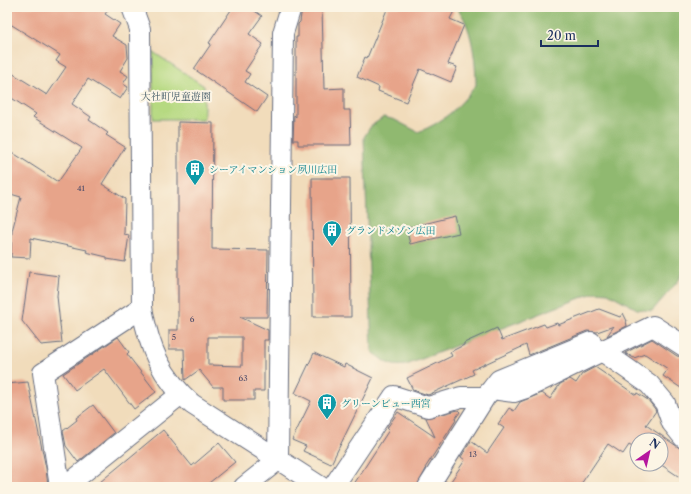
<svg xmlns="http://www.w3.org/2000/svg" width="691" height="494" font-family="'Libre Caslon Text','Noto Serif JP',serif">
<rect width="100%" height="100%" fill="#fcf5e5"/>
<filter id="ink" filterUnits="userSpaceOnUse"><feTurbulence type="fractalNoise" baseFrequency=".025" numOctaves="2"/><feDisplacementMap in="SourceGraphic" scale="8" xChannelSelector="R" yChannelSelector="G"/><feConvolveMatrix kernelMatrix="1 2 1 2 8 2 1 2 1" color-interpolation-filters="sRGB"/></filter>
<filter id="wash" filterUnits="userSpaceOnUse"><feTurbulence type="fractalNoise" baseFrequency=".012" numOctaves="4" result="noise"/><feDisplacementMap in="SourceGraphic" scale="16" xChannelSelector="R" yChannelSelector="G"/><feGaussianBlur stdDeviation="0.9" result="paint"/><feColorMatrix in="noise" values="0 0 0 0 0 0 0 0 0 0 0 0 0 0 0 0 0 1.4 0 .05"/><feComposite in="paint" operator="in"/></filter>
<g filter="url(#wash)">
<rect width="100%" height="100%" fill="#f1dcbb"/>
<!-- green -->
<path fill="#b6d981" stroke="#688470" d="M153 52 204 86V119H153Z"/>
<!-- forest -->
<path fill="#90b96f" stroke="#567466" d="M456 7H662L674 10 678 7H684V271L679 280 652 311 637 309 608 293 596 292 406 365C389 367 384 362 372 351L364 137 371 126 384 117 395 120 418 132C443 123 460 106 476 85 476 63 472 23 456 7Z"/>
<g id="blocks">
<!-- building -->
<path fill="#e7a48a" fill-rule="evenodd" d="M7 7H110L105 14 120 24 112 36 127 45 128 58 120 71 128 76 123 84 128 87 120 99 88 79 72 104 91 117 89 120 108 133 106 135 125 147 102 184 125 199 124 234 129 235 125 262 107 259V257L86 252 87 250 31 238 30 258 11 257 12 231 21 197 7 193V149L58 182 82 148 33 117 36 114 7 95V70L47 95 66 67 56 61 60 55 7 22Z
M233 7H249L262 16 249 34 263 44 245 71 250 74 245 82 267 97 257 112 194 69 211 44 209 43Z
M302 7H322L324 89 344 88V110H350L351 145H298V140H293L294 115 296 117V37H298V24L300 22Z
M388 7H445L454 11 450 19 464 25 448 64 457 67 451 82 420 69 406 102 378 91 379 87 357 77 365 57 367 58Z
M178 122 213 123 212 249 268 250 267 317H240L268 330V340H264V391H254V400H223V387H213L199 370 185 380 184 349H169V330H178ZM208 337H242V366L208 365Z
M312 178H350L351 317H313Z
M455 216 459 233 410 244 406 228Z
M29 272 59 276 57 296 62 343 41 345 22 321Z
M599 309 620 317 623 313 627 321H626L627 326 607 336 614 326 597 332 587 331 529 355 526 345 472 370 474 374 428 395 413 390 407 378 452 356 450 352 464 345V343L497 328 502 340 544 324 546 327 557 323 558 325Z
M118 337 129 352 127 354 156 392 134 409 104 369 75 390 63 374Z
M652 339 677 356 684 357V390L663 376 668 369 645 354 634 358 625 353Z
M314 353 344 367 345 364 373 378 331 464 303 451 306 446 292 440 311 401 295 393Z
M595 367 636 395 637 393 648 400 655 409 656 411 646 425 684 451V480L660 464 661 440H637V450L629 445 623 454 608 444 579 487H442L445 481 449 484 465 460 461 457 471 441 487 453 504 428 498 424 509 408 514 411 520 402 542 393 550 399 560 384 570 379 576 383 582 374Z
M28 382 46 468 48 487H7V384Z
M93 405 114 433 78 462 66 446 63 431 77 420 76 418Z
M458 410 460 412 455 419 456 420 425 468 426 469 417 487H352L389 430 387 428 398 412 435 437 426 418Z
M163 430 192 466 219 443 235 462 204 487H94Z"/>
</g>
</g>
<g filter="url(#ink)">
<use href="#blocks" fill-opacity="0" stroke="#666c7f" stroke-width="1"/>
<g fill="none" stroke-linecap="round" stroke-linejoin="round">
<!-- minor casing -->
<g stroke="#666c7f" stroke-width="22">
<path id="minor" d="M132 7 140 29 142 308C149 348 161 377 192 404L321 487
M684 346 653 326 602 351 649 384 665 403 672 423 684 438
M492 389 499 380 591 342
M485 397 492 389 514 392 526 388 602 351
M278 460 283 33 291 7
M60 487 43 373 142 308
M65 487 181 394
M244 487 278 460
M333 487 394 396 428 407 461 397H485L428 487"/>
</g>
<!-- minor -->
<use href="#minor" stroke="#fff" stroke-width="20"/>
</g>
</g>
<!-- icons -->
<defs>
<g id="building-pin" transform="scale(1)"><path d="M0 17L-7.5 6A9.5 9.5 0 1 1 7.5 6Z" fill="#0f9aa8" stroke="#fcf5e5"/><path d="M-4-6H4V6H1V3H-1V6H-4ZM-2.5-4.3h1.7v1.8h-1.7ZM.8-4.3h1.7v1.8H.8ZM-2.5-1h1.7V.8h-1.7ZM.8-1h1.7V.8H.8Z" fill="#fff"/></g>
</defs>
<g fill-rule="evenodd">
<use href="#building-pin" x="195" y="169"/>
<use href="#building-pin" x="332" y="230"/>
<use href="#building-pin" x="327" y="403"/>
</g>
<g text-anchor="middle" dominant-baseline="central" stroke-width="4" stroke-linejoin="round" paint-order="stroke">
<!-- number labels -->
<g font-size="8" fill="#4e4c69">
<text x="81" y="188">41</text>
<text x="192" y="319">6</text>
<text x="174" y="337">5</text>
<text x="243" y="378">63</text>
<text x="473" y="454">13</text>
</g>
<!-- park labels -->
<g font-size="10" fill="#425a67" stroke="#fcf5e5">
<text x="176" y="96">大社町児童遊園</text>
</g>
<!-- culture labels -->
<g font-size="10" fill="#0d838f" stroke="#fcf5e5" text-anchor="start">
<text x="209" y="169">シーアイマンション夙川広田</text>
<text x="346" y="230">グランドメゾン広田</text>
<text x="341" y="403">グリーンビュー西宮</text>
</g>
</g>
<!-- margin -->
<rect width="691" height="494" fill="none" stroke="#fcf5e5" stroke-width="24"/>
<!-- north arrow -->
<g transform="translate(649 452) rotate(34)"><circle r="19" fill="#fcf5e5" stroke="#a2a6af"/>
<path d="M0-3L7 15L0 10L-7 15Z" fill="#b5179e"/>
<text y="-6" font-size="11" font-weight="bold" text-anchor="middle" fill="#1b2f5e">N</text>
</g>
<!-- scale -->
<path d="M541 40v6h57v-6" fill="none" stroke="#1b2f5e" stroke-width="2"/>
<text x="547" y="40" font-size="12" fill="#1b2f5e" stroke="#fcf5e5" stroke-width="3" paint-order="stroke">20 m</text>
</svg>
